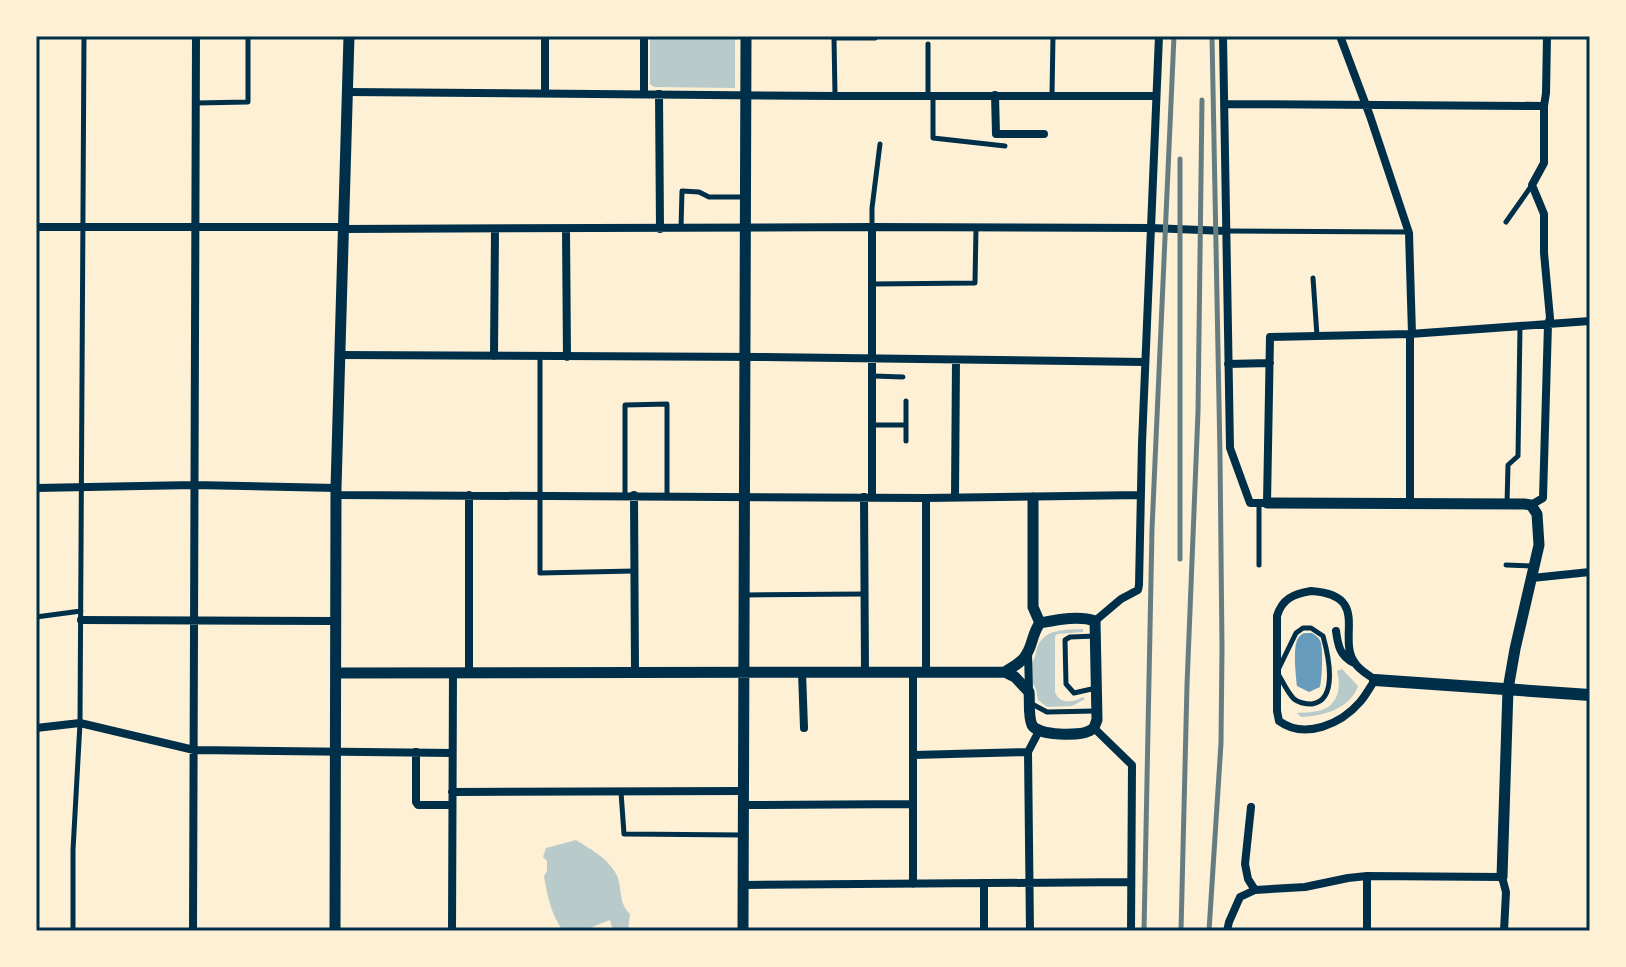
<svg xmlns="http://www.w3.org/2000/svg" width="1626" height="967" font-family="'DM Sans',sans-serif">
<rect width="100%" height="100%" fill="#fdf0d5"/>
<!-- green -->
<path fill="#b9caca" d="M650 36H735V88L654 87 650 84Z
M1083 629V632L1057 634 1055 637V692C1059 704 1073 703 1083 697L1085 699 1072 706 1047 707 1038 700 1036 689 1031 681 1030 666C1035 659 1035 656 1037 648 1044 628 1065 630 1083 629Z
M1342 669 1358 686C1350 709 1323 716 1301 717L1297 713C1304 712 1310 713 1317 711 1337 708 1342 689 1337 671Z
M576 840C592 850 611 860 618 878 622 892 619 903 630 914L628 931H613L610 920 582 931H563C551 914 547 895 544 876L547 871V861L543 857 546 848Z"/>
<!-- water -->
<path fill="#669bbc" d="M1312 633C1316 636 1319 637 1321 643 1323 654 1322 677 1320 687L1309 692 1297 686C1296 676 1292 644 1299 637 1303 632 1305 633 1312 633Z"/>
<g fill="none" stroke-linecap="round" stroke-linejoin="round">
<!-- service -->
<path stroke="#003049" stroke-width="5" d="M928 44V95
M835 95 834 38H875V36
M1052 95 1053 36
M933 96V138L1005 146
M196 103 248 102V36
M1506 222 1532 185
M872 227V208L880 144
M681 228 682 191 699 192 709 197H745
M1226 231 1409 232
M1313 278 1317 336
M873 284 975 283 976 228
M540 357V573L634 571
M873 376 903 377
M906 401V441
M873 425H906
M625 495V405L667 404V495
M1259 503V565
M1507 504 1508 465 1518 456 1520 327
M1506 565 1534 566
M746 595 864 594
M36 617 81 611
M1303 628H1311L1323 636C1328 654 1339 700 1312 704 1306 704 1299 703 1294 699 1287 692 1282 680 1277 672L1296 633Z
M1096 688 1074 693 1066 684 1065 640 1070 637 1096 636
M1032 704 1047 712 1095 711
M621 792 624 834 743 835
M73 931V850L80 723 84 36"/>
<!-- minor -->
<path stroke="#003049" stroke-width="8" d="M545 36V93
M1223 36 1230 448 1250 503H1267L1270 337 1410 334 1590 321
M1340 36 1370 116 1409 233 1412 334
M347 92 835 96H1156
M644 94V36
M659 94 660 229
M995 95 996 134H1044
M1224 104 1544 106
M36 227H342
M342 229 872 227 1151 228 1226 231
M566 229 567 357
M1410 334V503
M340 355 763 357 1145 362
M494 356 495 229
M1228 364 1270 363
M36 488 194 485 336 488
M336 495 926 498 1141 495
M469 495V672
M634 495 635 672
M864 497 865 671
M872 497V227
M955 497 956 360
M1531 505 1543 498 1548 324 1550 318 1544 253V214L1532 185 1544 163V106L1546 93 1547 36
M1532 578 1590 572
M1311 591C1372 595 1336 638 1355 663 1359 670 1369 675 1375 680 1370 687 1366 695 1360 702 1341 724 1305 740 1279 721L1277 711V616C1282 599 1293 594 1311 591Z
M81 620 335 621
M1095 621 1121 599 1138 590 1139 585 1142 443 1159 36
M1336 631C1338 646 1340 656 1354 663
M1028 653 1029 691
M802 672 804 728
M926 672V498
M36 728 80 723 194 750 452 753
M1094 728 1132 765 1131 931
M416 752V802L418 805H452
M913 755 1028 752
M452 792 743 791
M743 805 912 804
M1251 807 1245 864 1248 879 1255 890 1305 887 1348 878 1367 876 1502 877 1506 892 1504 931
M1367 876V931
M913 884V672
M984 884V931
M743 885 1131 882
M193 931 196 36
M452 931 453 672
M1030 931 1028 752 1039 731
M1227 931 1229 922 1240 897 1255 890"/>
<!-- tertiary -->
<path stroke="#003049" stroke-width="11" d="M1033 498V607L1040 623
M1267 503 1524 504 1531 505 1537 514 1539 545 1515 649 1508 689 1502 877
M336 673 1005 672 1015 677 1029 692C1030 701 1028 717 1032 725 1038 736 1080 736 1089 731 1095 728 1094 727 1097 720L1095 621C1079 615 1056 620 1040 623 1032 633 1033 645 1026 655 1022 663 1012 667 1005 672
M335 931 336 488 349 36
M743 931 746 36"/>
<!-- secondary -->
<path stroke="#003049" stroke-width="12" d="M1375 680 1590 695"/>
<!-- rail -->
<path stroke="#657d81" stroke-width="5" d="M1180 559V159
M1144 931 1152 529 1174 36
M1181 931 1187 685 1198 412 1202 100
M1209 931 1221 743 1222 648 1220 455 1212 36"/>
</g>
<!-- border -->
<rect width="1626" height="967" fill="none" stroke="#fdf0d5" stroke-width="76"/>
<rect x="38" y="38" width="1550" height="891" fill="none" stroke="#003049" stroke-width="3"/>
</svg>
